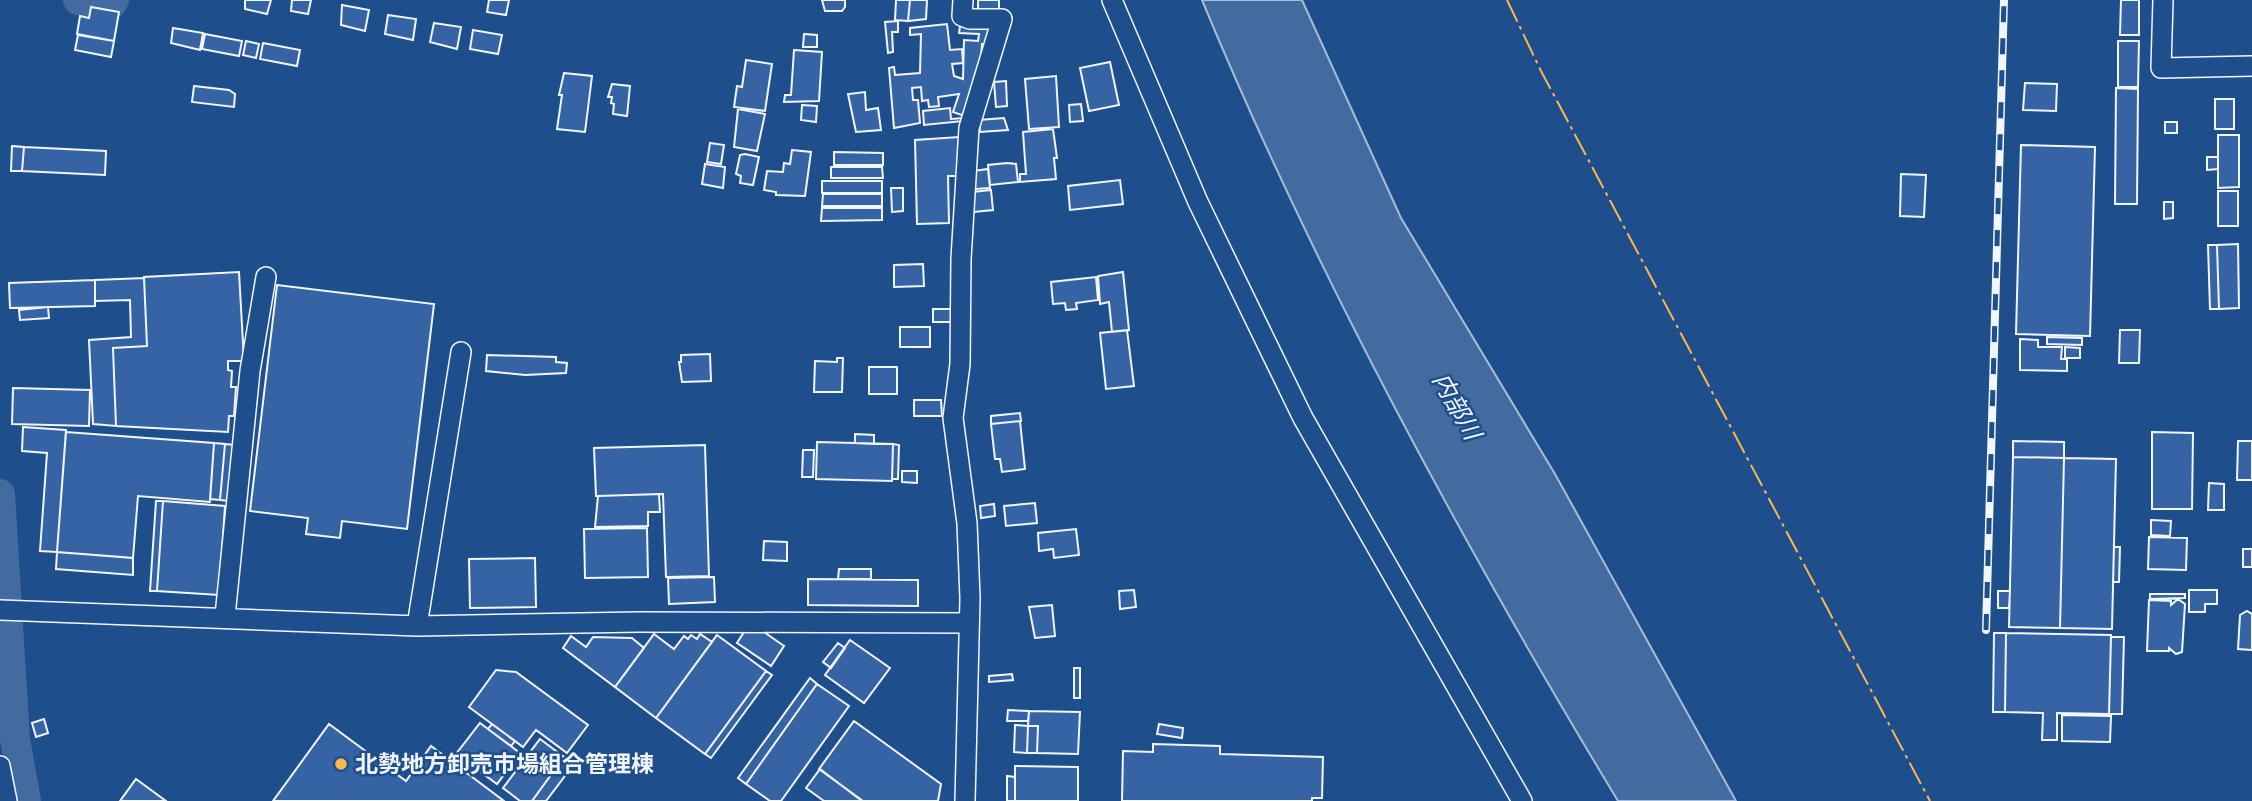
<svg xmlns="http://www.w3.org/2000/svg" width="2252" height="801" font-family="Arial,'Noto Sans JP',sans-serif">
<rect width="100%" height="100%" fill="#1f4e8c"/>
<!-- water -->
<path fill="#446ba0" stroke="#a8bbd7" stroke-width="2" d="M1202 0H1302L1401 218 1555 474 1736 801H1618C1463 544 1317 277 1202 0Z"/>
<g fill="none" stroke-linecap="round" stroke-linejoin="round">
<!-- river -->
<path stroke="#446ba0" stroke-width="30" d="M78 0 111 4 114 0
M0 494 15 739 26 801"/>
</g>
<!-- building -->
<path fill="#3563a3" stroke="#f2f6ff" stroke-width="2" d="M271 0 267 14 245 9V0Z
M292 0H311L308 14 291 11Z
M489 0H509L506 15 487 12Z
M822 0H845V7L842 11H825Z
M896 0H910L908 21 895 20Z
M910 0H927L926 19 908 21Z
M978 0H999V10H978Z
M2121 0H2139V35H2120Z
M342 5 369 10 365 31 341 25Z
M91 7 119 12 114 41 77 34 80 16 89 18Z
M388 15 416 19 413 40 385 34Z
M898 21V32H892L893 52 888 53 885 22Z
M434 23 461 27 457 49 430 42Z
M947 24 950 50 962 49 963 63 952 64 954 76 963 79 964 40 978 41 979 34 959 33 960 26 989 28 988 44H982L980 73 967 117 953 112 959 94 938 97 939 106 929 107 928 100 922 101 921 87 912 88 913 100H918L920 123 894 128 889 68 894 67 895 75 920 73 921 34 910 35V28Z
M173 28 203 33 200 50 171 43Z
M473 30 502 35 498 54 470 49Z
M205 34 242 41 239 56 202 49Z
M804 34 817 35V47H803Z
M78 35 114 41 111 57 75 50Z
M246 41 259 44 256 58 243 55Z
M2118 41H2139L2138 87H2118Z
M263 43 300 50 297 66 260 59Z
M794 50 822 52 819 101 784 102 785 95H791Z
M746 60 772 64 765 111 734 107 737 86 742 87Z
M1110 62 1119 105 1089 111 1080 68Z
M564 73 592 76 585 132 557 129 562 95H559Z
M1056 76 1059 127 1029 129 1025 79Z
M1006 81 1007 106 996 107 994 82Z
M2025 83 2057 84 2056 111 2023 110Z
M612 84 630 86 627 116 613 114 614 104 611 103 612 97H608Z
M194 86 229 90 235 94 234 107 192 102Z
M2116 88 2138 89 2137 204H2115Z
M865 92 866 110 878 108 881 130 856 132 848 94Z
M2215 99H2234V129H2215Z
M1081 104 1083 121 1070 122 1069 105Z
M802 105 817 106 816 122 801 120Z
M950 108 951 119 963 118 964 121 924 125 923 111Z
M738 109 765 114 757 151 734 147Z
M1004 118 1008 130 980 132 979 120Z
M2165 122H2177V133H2165Z
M1053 129 1057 158H1054L1056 179 1020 182V174H1026L1023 132Z
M2218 135H2239V187L2218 188Z
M959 137 958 176H948L949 223 917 224 915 140Z
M710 143 724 145 721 164 707 162Z
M2021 145 2095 147 2090 336 2016 334Z
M12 146 24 147 22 171H11Z
M24 147 106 151 105 175 22 171Z
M792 150 811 152 805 196 776 195V192L764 190 767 171 783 172 784 163 790 164Z
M834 152 883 153V165H834Z
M745 154 759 157 753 185 740 183 741 176 736 174 740 155Z
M2207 157H2218V169L2207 170Z
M1007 163 1016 164 1018 182 990 185 988 165Z
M705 164 725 167 723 188 702 184Z
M831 167H882L883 178H831Z
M988 169 990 188 975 189 973 171Z
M1901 174 1926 175 1924 217 1900 216Z
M1120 180 1123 204 1070 210 1068 186Z
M822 181H882V193H822Z
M891 188H903V211L892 212Z
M991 190 993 210 974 212 972 192Z
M2218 191H2238V226H2218Z
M823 194H882V206H822Z
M2164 202H2173V218L2164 219Z
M822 208H882V220L821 221Z
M2238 244 2239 308 2219 309 2217 245Z
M2208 245H2217L2219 309H2210Z
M923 264 924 286 894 287V265Z
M239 272 244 361H228V370L232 371 231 387H236L234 416H229L228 432 116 426 113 348 147 346 144 277Z
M1123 272 1129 330 1112 332 1109 302 1100 304 1098 276Z
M1096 277 1098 300 1076 303 1077 309 1066 310 1065 303 1053 304 1051 282Z
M144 278 147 346 113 348 116 426 93 424 89 340 131 337 130 300 95 301V280Z
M95 280V306L10 308 9 283Z
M277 285 434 304 407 529 342 521 340 538 306 534 308 518 250 511Z
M48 307 49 318 20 320 19 310Z
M933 309H954V322H933Z
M900 327H930V347H900Z
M1127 330 1134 386 1106 389 1100 333Z
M2120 330H2140L2139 363H2119Z
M2047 337 2082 338V345L2047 344Z
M2020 339 2038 340V347H2062L2061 359H2067V371L2020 370Z
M2065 347 2080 348V358H2065Z
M710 354 711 381 682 382 679 362H681V355Z
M487 355 556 357V362L567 363 566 373 525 375 486 371Z
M837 358H843L842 392H814L815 361 837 362Z
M869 367H897V394H869Z
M13 388 90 390 89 426 12 424Z
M914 400H941L942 416H914Z
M1020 413 1021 421 991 424V416Z
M1020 421 1025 469 1002 472 1000 459H995L991 424Z
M23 427 66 430 57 552 40 551 47 453 22 451Z
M66 432 214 443 210 502 138 496 133 558 57 552Z
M2152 432 2193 433 2192 509H2152Z
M855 434 874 435V444L855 443Z
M2013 441 2064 442V458L2013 457Z
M2238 441H2252V480H2237Z
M817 442 893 444 892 481 816 479Z
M214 443 225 444 220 500 210 499Z
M225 444 235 445 230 501 220 500Z
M893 444 899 445 898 479H892Z
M705 445 709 576 666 577 663 494 596 496 594 448Z
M803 450H814L813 477H802Z
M2013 457 2064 458 2060 628 2009 627Z
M2064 458 2116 459 2112 629 2060 628Z
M902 471H917V483L902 482Z
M2209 483 2224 484V510H2208Z
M659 494 660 512H648V526L595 527 598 496Z
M156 501H163L157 591H150Z
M163 501 225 506 219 595 157 591Z
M1035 503 1037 523 1006 526 1004 506Z
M994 504 995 516 981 518 980 506Z
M2151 520 2171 521 2170 536 2151 535Z
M647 528 648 577 585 578 584 529Z
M1076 529 1079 555 1054 558 1053 549 1039 551 1038 533Z
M2149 537 2187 538 2186 570 2148 569Z
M764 541 787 542V561L763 560Z
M2114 547H2120L2119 582H2113Z
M2243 549H2252V567H2243Z
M57 552 133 558V575L56 569Z
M535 558 536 607 470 608 469 559Z
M839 569H871V579H838Z
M714 577 715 602 669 604 668 578Z
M808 579 918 580V606L808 605Z
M1134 590 1136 607 1120 609 1119 591Z
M2189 590H2217V604H2205V612H2189Z
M1998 591H2010L2009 608H1998Z
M2150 594H2185V598L2150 599Z
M2178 599 2185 604 2182 652 2176 654 2169 648V651H2147L2149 600 2171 601V605Z
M1052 605 1055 636 1035 638 1029 607Z
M2247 611 2252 614V650L2238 649 2240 615Z
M744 632H764L784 646 771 666 737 643Z
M1994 633H2006L2005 712H1993Z
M2006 633 2111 635 2109 714 2057 713V740H2042L2043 713 2005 712Z
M654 634 674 649 684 636 688 639 691 635 697 639 700 634 712 642 656 718 615 687Z
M717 635 766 671 705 754 656 718Z
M571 636 586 647 593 637 632 638 644 648 615 687 563 648Z
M2111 637H2124L2122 714H2109Z
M850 640 890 668 864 703 825 675Z
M838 643 845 648 831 668 823 662Z
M1074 668H1080V698H1074Z
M496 670 516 672 588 725 567 753 536 730 523 747 469 707Z
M766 671 772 675 711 758 705 754Z
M1012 674 1013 680 989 682V676Z
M810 678 817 684 746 784 738 778Z
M817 684 849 706 781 801H770L746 784Z
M1008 710 1029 711 1028 721H1007Z
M1029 711 1080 712 1078 754 1037 753 1038 726H1028Z
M2062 715 2111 716 2110 742 2062 741Z
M44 719 48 733 36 737 32 723Z
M854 721 941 784 938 801H863L819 769Z
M480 723 520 753 497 784 456 754Z
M329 724 406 781 431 746 504 801H273Z
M492 724 515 741 511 746 488 729Z
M1159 724 1183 728 1182 738 1157 734Z
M1015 725 1028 726 1027 753 1014 752Z
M1028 726H1038L1037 753H1027Z
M540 739 564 757 532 801H520L503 788Z
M1153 744 1220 746V754L1323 757 1322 798H1312V801H1122L1123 751 1153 752Z
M564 757 574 764 546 801H532Z
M1015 766 1078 767V801H1015Z
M820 769 862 801H824L806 788Z
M1007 776 1015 777V801H1007Z
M136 779 166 801H120Z"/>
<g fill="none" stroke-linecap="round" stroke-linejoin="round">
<!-- minor casing -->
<g stroke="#f2f6ff" stroke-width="22">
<path id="minor" d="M963 0 962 16 970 19H1002L969 128 961 259 960 364 953 418 967 523 970 598 965 801
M1112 0 1198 202 1303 418 1522 801
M2163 0 2161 68 2252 66
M0 610 417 626 639 622 969 623
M225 616 250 371 266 277
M417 626 461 352
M0 766 7 801"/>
</g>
<!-- minor -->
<use href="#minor" stroke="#1f4e8c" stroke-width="19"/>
<!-- rail casing -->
<g stroke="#f2f6ff" stroke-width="8">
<path id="rail" d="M1986 630 2004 0"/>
</g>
<!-- rail -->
<use href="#rail" stroke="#1f4e8c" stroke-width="5" stroke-dasharray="16" stroke-linecap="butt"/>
<!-- power -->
<path stroke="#ffb74d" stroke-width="2" stroke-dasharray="24 5 3.5 5" stroke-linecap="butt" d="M1507 0 1541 71 1930 801"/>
</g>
<!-- markers -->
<circle fill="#ffb74d" stroke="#1f4e8c" stroke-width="2.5" cx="341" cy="764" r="7"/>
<g text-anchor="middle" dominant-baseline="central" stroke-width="5" stroke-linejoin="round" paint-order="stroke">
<!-- poi labels -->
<g font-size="23" font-weight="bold" fill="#f2f6ff" stroke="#1f4e8c" text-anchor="start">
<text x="355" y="764">北勢地方卸売市場組合管理棟</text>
</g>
<!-- water labels -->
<g font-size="24" font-style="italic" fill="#f2f6ff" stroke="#1f4e8c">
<text transform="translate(1457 406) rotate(61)">内部川</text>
</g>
</g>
</svg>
